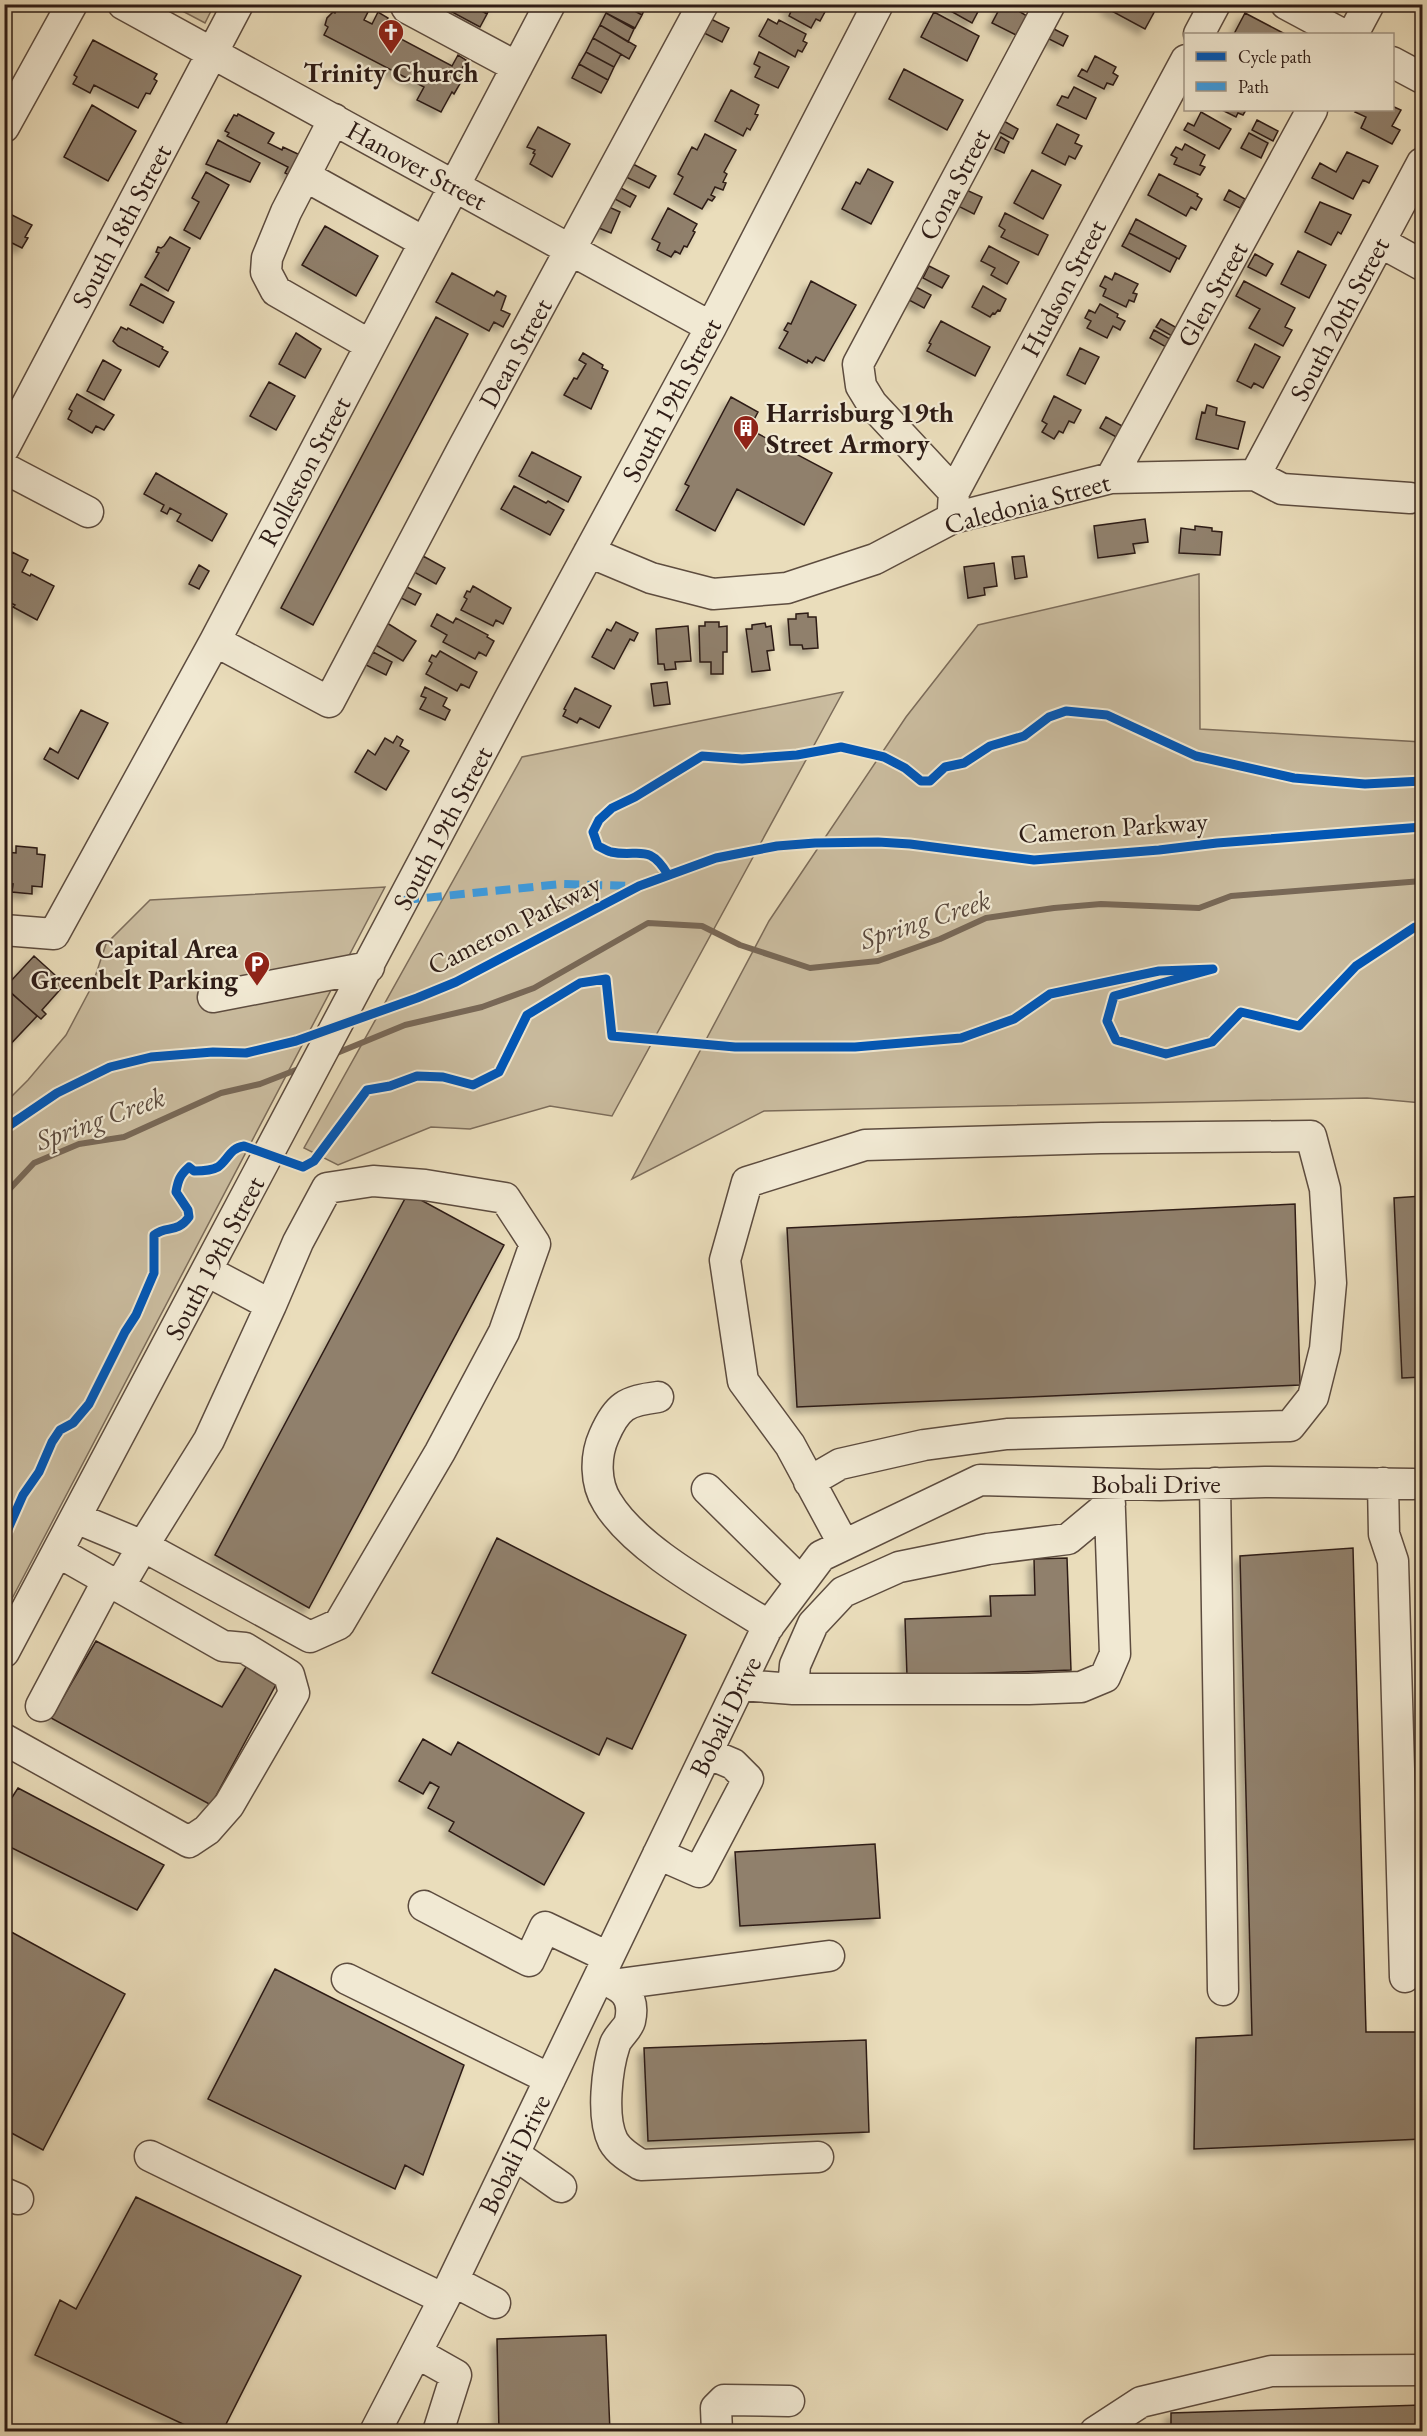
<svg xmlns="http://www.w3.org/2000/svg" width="1427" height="2436" font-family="'EB Garamond',serif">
<defs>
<filter id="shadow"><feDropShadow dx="-5.5" dy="5.5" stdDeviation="3" flood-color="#0004"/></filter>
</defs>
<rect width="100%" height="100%" fill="#eaddbb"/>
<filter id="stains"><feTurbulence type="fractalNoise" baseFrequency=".00333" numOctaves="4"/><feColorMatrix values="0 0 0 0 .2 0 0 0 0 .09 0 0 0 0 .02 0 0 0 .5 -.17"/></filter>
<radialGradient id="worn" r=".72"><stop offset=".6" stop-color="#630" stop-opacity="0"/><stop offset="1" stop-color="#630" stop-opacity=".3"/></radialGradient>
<!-- green -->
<path fill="#cabc9f" stroke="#7c6c5a" stroke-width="1.5" d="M171 5H214L205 23Z
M1199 574 1200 729 1422 742V1103L1367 1098 764 1111 632 1179 769 921 906 717 978 625Z
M843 692 612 1116 550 1106 470 1129 431 1127 338 1165 304 1148 522 757Z
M385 887 5 1612V1103L28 1080 66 1035 92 986 106 944 150 900Z"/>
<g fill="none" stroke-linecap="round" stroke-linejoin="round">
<!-- stream -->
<path stroke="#786857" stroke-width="6" d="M332 1055 405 1025 482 1007 534 988 648 923 702 926 740 945 810 968 878 961 940 939 986 918 1054 908 1101 904 1199 908 1231 896 1422 881
M4 1195 34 1163 79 1144 124 1137 221 1093 260 1084 301 1068"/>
</g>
<!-- building -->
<path fill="#90806c" stroke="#2e1c16" stroke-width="1.5" filter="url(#shadow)" d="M339 4H372L364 20 372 24 378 12 388 18 382 29 452 66 458 55 466 60 461 71 463 72 458 81 461 82 454 94 452 92 441 112 417 100 424 87 324 35 328 27 325 25 327 18 333 12 335 13Z
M456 4H470L487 14 480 27 452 12Z
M470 4H492L487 14Z
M611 4H622L642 15 635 28 606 13Z
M622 4H647L642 15Z
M784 4H816L826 10 820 21 816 19 811 28 789 16 792 9Z
M938 4H982L972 23Z
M1002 4H1007L1027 16 1016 35 992 23Z
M1108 4H1153L1157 7 1145 29 1106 8Z
M934 12 979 36 967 61 921 37Z
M606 13 634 29 628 42 600 25Z
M1245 13 1285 34H1234Z
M707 17 729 28 722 42 700 31Z
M768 19 777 24 779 20 806 34 803 41 807 43 802 52 798 50 795 57 759 36Z
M600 25 636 46 629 59 593 38Z
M1052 28 1068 36 1063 46 1047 38Z
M593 38 621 54 614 67 586 52Z
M93 40 157 74 154 79 157 81 150 94 146 93 138 108 94 85 90 93 73 84 77 77 74 75Z
M586 52 614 67 608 80 579 64Z
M759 52 789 67 778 88 755 77 760 67 754 64Z
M1095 56 1116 67 1113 73 1118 76 1113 85 1107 83 1104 89 1078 76 1082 69 1087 72Z
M579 64 608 80 601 93 572 78Z
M904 69 963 100 947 130 889 99Z
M1074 87 1096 98 1086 119 1057 105 1062 96 1068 98Z
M731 90 759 105 755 114 758 115 750 130 747 128 743 136 715 121Z
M92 105 136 131 108 181 64 157Z
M1392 106 1401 110 1392 126 1400 130 1392 144 1361 128 1366 117 1355 112 1357 110H1392Z
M1222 110H1246L1243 115 1238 113 1236 117Z
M1201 112 1231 129 1219 149 1184 130 1188 123 1194 126Z
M238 114 274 133 268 143 282 150 283 147 300 155 293 177 285 173 288 167 227 136 229 133 225 131 234 115 237 116Z
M1002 120 1018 129 1013 139 997 131Z
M1257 120 1278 131 1273 141 1252 130Z
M1057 124 1079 135 1075 143 1082 146 1075 159 1069 156 1065 165 1042 153Z
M538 127 570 144 552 177 530 164 535 154 533 153 535 150 527 147Z
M1249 133 1268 143 1261 158 1241 148Z
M705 134 736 150 724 172 727 174 723 182 726 183 723 190 715 187 711 195 715 197 712 201 708 199 702 209 674 194 683 177 678 174 692 147 697 150Z
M1001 137 1009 142 1004 153 995 149Z
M218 140 260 163 250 182 206 164Z
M1185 144 1205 155 1200 165 1205 167 1200 175 1174 164 1177 158 1171 155 1176 147 1182 150Z
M1347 152 1378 166 1369 183 1363 180 1353 199 1312 178 1320 163 1336 172Z
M633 164 656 176 649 188 626 177Z
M868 169 893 182 871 224 842 209 856 182 860 184Z
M1032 170 1061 185 1043 219 1014 203Z
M206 172 229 185 200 239 184 230 199 202 192 198Z
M1159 174 1198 194 1197 196 1202 199 1196 210 1191 207 1186 216 1148 195Z
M619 187 636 196 630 207 613 198Z
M964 189 982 197 974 214 956 205Z
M1229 190 1245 199 1240 208 1224 200Z
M1320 202 1351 215 1341 234 1338 232 1331 245 1305 232Z
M609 207 620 212 611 233 599 228Z
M668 208 697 224 693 231 695 232 687 247 684 246 680 254 675 251 671 257 657 250 660 243 652 239Z
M6 212 32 225 25 237 28 238 22 248 4 239Z
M1005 213 1048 235 1038 255 1001 237 1005 230 999 226Z
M1136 219 1186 246 1179 259 1129 233Z
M325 226 378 256 356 296 302 265Z
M1129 233 1177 258 1170 272 1122 246Z
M170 237 190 248 168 291 145 277 159 253 156 252 158 247 161 248 164 246Z
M989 246 1019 262 1007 284 991 275 995 268 981 261Z
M1298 251 1326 265 1309 298 1281 284Z
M1255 254 1273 264 1266 276 1248 267Z
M929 266 949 276 942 288 923 278Z
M452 273 494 296 497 291 506 296 501 310 510 314 503 327 494 322 489 331 436 302Z
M1115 273 1138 284 1133 293 1137 294 1134 302 1129 300 1126 307 1103 296 1106 289 1100 286 1105 276 1112 280Z
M811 281 856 305 824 361 816 357 812 363 808 360 807 363 779 348 788 332 784 330 788 323 791 324Z
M1244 281 1295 308 1285 327 1292 330 1283 346 1249 328 1260 309 1236 296Z
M141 284 174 302 163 323 130 305Z
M914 286 931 295 924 308 907 299Z
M983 286 1006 299 1000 311 998 310 995 314 993 313 990 317 972 307Z
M1100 304 1118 314 1117 317 1125 321 1120 330 1113 326 1107 338 1087 328 1091 321 1085 318 1089 310 1095 313Z
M436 317 468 334 313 625 281 608Z
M1161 319 1177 328 1172 336 1156 327Z
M941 321 990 347 975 376 927 351 931 344 929 343Z
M121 327 127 330 128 328 163 347 162 349 168 352 159 367 118 346 113 341Z
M1154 330 1170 339 1166 347 1150 338Z
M296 333 321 349 305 378 279 364Z
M1255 344 1280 357 1263 388 1254 383 1251 388 1237 381Z
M1080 348 1099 357 1085 384 1067 375Z
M583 353 603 365 602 368 608 371 591 409 564 395 574 378 577 379 586 364 579 360Z
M103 360 121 370 104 400 87 391Z
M269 382 295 396 276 430 250 416Z
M77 394 114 415 104 430 96 426 92 433 68 419 72 411 69 409Z
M1054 396 1081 410 1074 423 1069 421 1063 433 1059 431 1054 439 1042 432 1047 424 1042 421Z
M731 397 758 412 749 429 832 473 804 525 737 489 715 531 676 510 689 486 685 484Z
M1207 405 1217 408 1216 415 1245 422 1238 449 1196 439 1202 412 1205 413Z
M1106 417 1124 427 1118 438 1100 428Z
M532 452 581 477 568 502 519 476Z
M156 473 227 514 212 541 177 521 181 514 170 508 167 514 161 511 164 505 144 494Z
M514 486 546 503 548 501 564 510 550 535 501 509Z
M1145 519 1148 542 1133 544 1135 553 1098 558 1094 526Z
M1195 526 1212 528V531L1222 532 1220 555 1179 553 1181 528 1195 530Z
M12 552 28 560 22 572 30 576 31 574 54 586 37 620 13 607 15 605 7 601 4 605V563L6 564Z
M423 556 445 568 436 584 414 572Z
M1024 556 1027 577 1015 579 1012 557Z
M994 563 997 586 984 588 985 595 968 598 964 567Z
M199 565 209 571 199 589 189 584Z
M405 586 421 594 415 605 399 597Z
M473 586 511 608 503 624 496 620 493 626 461 610 467 599 464 597 467 591 470 592Z
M808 613V617H816L818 648 803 649 802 645H790L788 619H796V614Z
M437 614 453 623 456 618 488 635 487 637 494 641 486 656 479 652 475 659 443 642 447 635 431 626Z
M616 622 638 633 634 641 630 639 614 669 592 657 607 629 611 631Z
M705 622H719V627L727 626V652H723V674H711V662H700L699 626H705Z
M387 623 416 641 403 661 374 644Z
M765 623 766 627 771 626 774 650 767 651 770 670 752 672 746 629H752V625Z
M688 626 691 661 675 662 676 669 665 670 664 664H658L656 629Z
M440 651 477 672 469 688 461 684 457 691 426 674 432 663 429 661 432 655 436 657Z
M373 652 392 662 386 675 366 665Z
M667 682 670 704 654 706 651 684Z
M425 687 447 698 443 706 450 710 445 720 420 709 426 698 421 696Z
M575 688 611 706 599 728 580 718 577 723 563 716 566 710 564 709Z
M81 710 108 723 78 779 44 759 50 748 58 753Z
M397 736 403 740 400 746 409 751 386 790 355 772 368 750 375 755 385 738 393 743Z
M16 846 37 848V854L45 855 42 887 32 886V894L12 892 13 884 4 883V852L16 853Z
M34 956 65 984 42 1010 46 1014 41 1019 4 987 6 978 10 982Z
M6 988 37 1016 4 1051V989Z
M408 1193 504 1245 309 1608 215 1555Z
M1422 1196V1377L1402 1378 1394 1198Z
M1295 1204 1300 1385 797 1407 787 1228Z
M497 1538 686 1635 632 1749 607 1738 599 1755 432 1673Z
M1353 1548 1366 2032H1422V2139L1194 2149 1196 2038 1252 2035 1240 1556Z
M1067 1558 1071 1670 907 1676 905 1619 991 1616 990 1596 1035 1595 1034 1559Z
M96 1641 222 1707 249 1662 279 1679 211 1805 51 1718Z
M423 1739 451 1755 458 1742 584 1813 544 1885 449 1831 454 1822 428 1808 439 1787 430 1782 423 1794 399 1781Z
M18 1788 164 1865 137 1910 4 1844V1810Z
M875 1844 880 1918 740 1926 735 1852Z
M4 1928 125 1994 43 2150 4 2129Z
M275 1969 464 2065 423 2175 405 2165 395 2189 208 2099Z
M866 2040 869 2132 648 2141 644 2048Z
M136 2197 301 2276 222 2432H200L35 2355 60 2300 76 2309Z
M606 2335 610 2432H499L497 2339Z
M1422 2405V2432H1171V2413Z"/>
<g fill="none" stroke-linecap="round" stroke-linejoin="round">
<!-- minor casing -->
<g stroke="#5d4c3f" stroke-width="33">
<path id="minor" d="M123 4 711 327
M405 4 407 8 517 67
M1286 4 1342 34
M1199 34 1215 4
M1353 34 1369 4
M1392 62 1422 78
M334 119 286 212 267 258 266 272 276 291 370 345
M4 127 72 4
M305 176 424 242
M1380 242 1422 265
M4 448 238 4
M4 468 88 512
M1255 475 1422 163
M1111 478 1312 110
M954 492 872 404 861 386 858 364 1050 4
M953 509 954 492 1186 60
M589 552 651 578 713 594 787 588 875 559 953 518 1111 478 1255 475 1282 489 1410 498
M215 641 329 702 463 448 703 4
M4 930 54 934 215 641 550 4
M213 997 369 967
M658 1397C626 1401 617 1406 604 1436 595 1456 595 1483 607 1502 636 1551 720 1594 769 1626
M809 1482 840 1464 924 1445 1007 1434 1290 1426 1313 1397 1325 1349 1331 1283 1325 1189 1311 1136 1101 1138 865 1145 747 1182 725 1260 743 1381 790 1445 844 1545
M1215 1483 1223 1990
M1383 1483 1384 1534 1393 1561 1405 1977
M707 1489 801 1582
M76 1518 143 1546 209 1440 271 1305 207 1271
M119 1587 143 1546 310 1637 339 1624 440 1452 504 1332 535 1244 505 1198 425 1185 373 1181 327 1188 298 1242 271 1305
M4 1652 510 698 711 327 878 4
M740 1685 793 1689H1029L1081 1687 1105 1677 1115 1654 1109 1484
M793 1689 795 1665 813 1624 843 1592 899 1567 988 1549 1068 1539 1110 1504
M41 1706 108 1580
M4 1739 189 1842 207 1830 229 1805 294 1693 289 1675 245 1648 223 1646 58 1552
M658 1854 699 1872 748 1779 733 1764 707 1753
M424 1906 529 1961 545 1927 608 1957
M599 1978C620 1985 636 1994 630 2021 628 2029 618 2036 615 2044 607 2068 601 2117 613 2141 619 2152 631 2159 641 2165L818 2157
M347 1979 550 2079
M619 1984 829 1956
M514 2154 561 2187
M150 2156 444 2299
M4 2193 18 2199
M453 2281 495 2303
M417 2353 456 2375 438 2432
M375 2432 444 2299 767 1628 821 1556 980 1480 1160 1485 1265 1482 1413 1484
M717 2432 716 2408 724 2400 789 2401
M1095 2432 1141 2402 1271 2371 1422 2370"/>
</g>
<!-- minor -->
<use href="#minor" stroke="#f1e9d3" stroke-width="30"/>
<!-- quiet -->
<path stroke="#3d9bdf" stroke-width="8" stroke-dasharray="15 8" stroke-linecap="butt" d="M404 900 562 884 633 886"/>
<!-- cycleway casing -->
<g stroke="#f1e9d3" stroke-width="13">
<path id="cycleway" d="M668 875C649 842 638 858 611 852 607 851 602 848 598 846L593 832 599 820 612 808 635 797 702 756 742 759 797 755 841 747 884 757 905 768 921 781H930L945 767 964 763 990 746 1024 736 1049 717 1066 711 1107 715 1196 756 1294 778 1365 784 1422 781
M4 1129 57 1093 110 1067 151 1057 213 1052 246 1053 296 1041 417 998 456 982 639 886 716 858 777 846 815 843 878 842 910 844 1034 860 1159 850 1217 843 1422 827
M4 1538 23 1495 39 1472 52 1442 60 1430 73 1423 89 1404 125 1332 136 1315 154 1273V1235C167 1225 177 1234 189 1217L188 1210 176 1192C178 1180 180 1175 189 1167L194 1171C202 1171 211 1171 218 1167 228 1160 230 1148 244 1146L303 1167 314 1161 367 1090 390 1086 417 1076 443 1077 473 1085 499 1072 527 1015 580 983 606 979 612 1036 735 1047H855L961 1038 1014 1019 1050 994 1159 971 1213 969 1114 996 1107 1021 1116 1040 1166 1054 1212 1042 1241 1012 1299 1026 1356 966 1415 927H1422"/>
</g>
<!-- cycleway -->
<use href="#cycleway" stroke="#0057b8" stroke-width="9"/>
</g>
<!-- icons -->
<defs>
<g id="church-pin" transform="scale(1.35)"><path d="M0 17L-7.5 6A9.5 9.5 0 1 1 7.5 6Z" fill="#8f2418" stroke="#f1e9d3"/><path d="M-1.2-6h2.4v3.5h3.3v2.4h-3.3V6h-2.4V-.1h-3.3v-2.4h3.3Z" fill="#fff"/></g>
<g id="building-pin" transform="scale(1.35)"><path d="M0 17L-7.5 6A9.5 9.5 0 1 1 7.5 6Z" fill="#8f2418" stroke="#f1e9d3"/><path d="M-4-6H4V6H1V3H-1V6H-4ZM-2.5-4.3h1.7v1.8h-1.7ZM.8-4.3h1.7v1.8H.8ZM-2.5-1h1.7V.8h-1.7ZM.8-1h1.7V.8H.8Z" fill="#fff"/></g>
<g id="parking-pin" transform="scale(1.35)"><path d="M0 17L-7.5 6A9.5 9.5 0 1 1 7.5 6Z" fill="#8f2418" stroke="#f1e9d3"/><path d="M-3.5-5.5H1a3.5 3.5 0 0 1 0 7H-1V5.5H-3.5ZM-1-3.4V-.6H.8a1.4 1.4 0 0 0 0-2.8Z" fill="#fff"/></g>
</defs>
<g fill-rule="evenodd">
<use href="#church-pin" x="391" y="32"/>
<use href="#building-pin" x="746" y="428"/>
<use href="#parking-pin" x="257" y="964"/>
</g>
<g text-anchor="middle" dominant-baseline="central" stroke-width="4.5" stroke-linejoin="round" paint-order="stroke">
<!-- poi labels -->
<g font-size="27" font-weight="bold" fill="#2e1c16" stroke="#f1e9d3">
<text x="391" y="72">Trinity Church</text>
<text x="766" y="412" text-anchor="start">Harrisburg 19th<tspan x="766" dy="31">Street Armory</tspan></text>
<text x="238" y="948" text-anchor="end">Capital Area<tspan x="238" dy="31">Greenbelt Parking</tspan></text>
</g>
<!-- street labels -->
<g font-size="27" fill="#2e1c16" stroke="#f1e9d3">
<text transform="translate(417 165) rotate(29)">Hanover Street</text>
<text transform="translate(954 184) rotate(-62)">Cona Street</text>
<text transform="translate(121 226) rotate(-62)">South 18th Street</text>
<text transform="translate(1063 288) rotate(-62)">Hudson Street</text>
<text transform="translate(1212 294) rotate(-61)">Glen Street</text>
<text transform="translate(1339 319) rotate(-62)">South 20th Street</text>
<text transform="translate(515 353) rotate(-61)">Dean Street</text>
<text transform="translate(671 400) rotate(-62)">South 19th Street</text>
<text transform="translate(304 471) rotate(-62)">Rolleston Street</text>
<text transform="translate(1027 503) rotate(-15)">Caledonia Street</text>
<text transform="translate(1113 827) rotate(-4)">Cameron Parkway</text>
<text transform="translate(442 828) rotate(-62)">South 19th Street</text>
<text transform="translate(514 924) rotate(-27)">Cameron Parkway</text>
<text transform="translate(214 1258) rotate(-62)">South 19th Street</text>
<text x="1156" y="1483">Bobali Drive</text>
<text transform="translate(725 1716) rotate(-64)">Bobali Drive</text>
<text transform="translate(514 2154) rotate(-64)">Bobali Drive</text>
</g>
<!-- water labels -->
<g font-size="28" font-style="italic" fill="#59483c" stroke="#f1e9d3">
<text transform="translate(925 919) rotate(-18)">Spring Creek</text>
<text transform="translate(100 1118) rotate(-20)">Spring Creek</text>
</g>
</g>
<!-- margin -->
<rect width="1427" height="2436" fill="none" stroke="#eaddbb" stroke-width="24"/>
<rect x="6" y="6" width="1415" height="2424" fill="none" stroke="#2e1c16" stroke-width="3"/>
<rect x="12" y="12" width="1403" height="2412" fill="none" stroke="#2e1c16" stroke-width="1.5"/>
<!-- legend -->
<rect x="1184" y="33" width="210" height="78" fill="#f1e9d3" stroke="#a39787" stroke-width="1.5"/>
<rect x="1196" y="52" width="30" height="9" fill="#0057b8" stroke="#a39787" stroke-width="1.5"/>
<text x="1238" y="63" font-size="18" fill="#2e1c16">Cycle path</text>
<rect x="1196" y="82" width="30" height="9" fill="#3d9bdf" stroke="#a39787" stroke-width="1.5"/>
<text x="1238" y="93" font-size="18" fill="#2e1c16">Path</text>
<rect width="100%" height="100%" filter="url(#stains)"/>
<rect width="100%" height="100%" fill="url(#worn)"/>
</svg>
